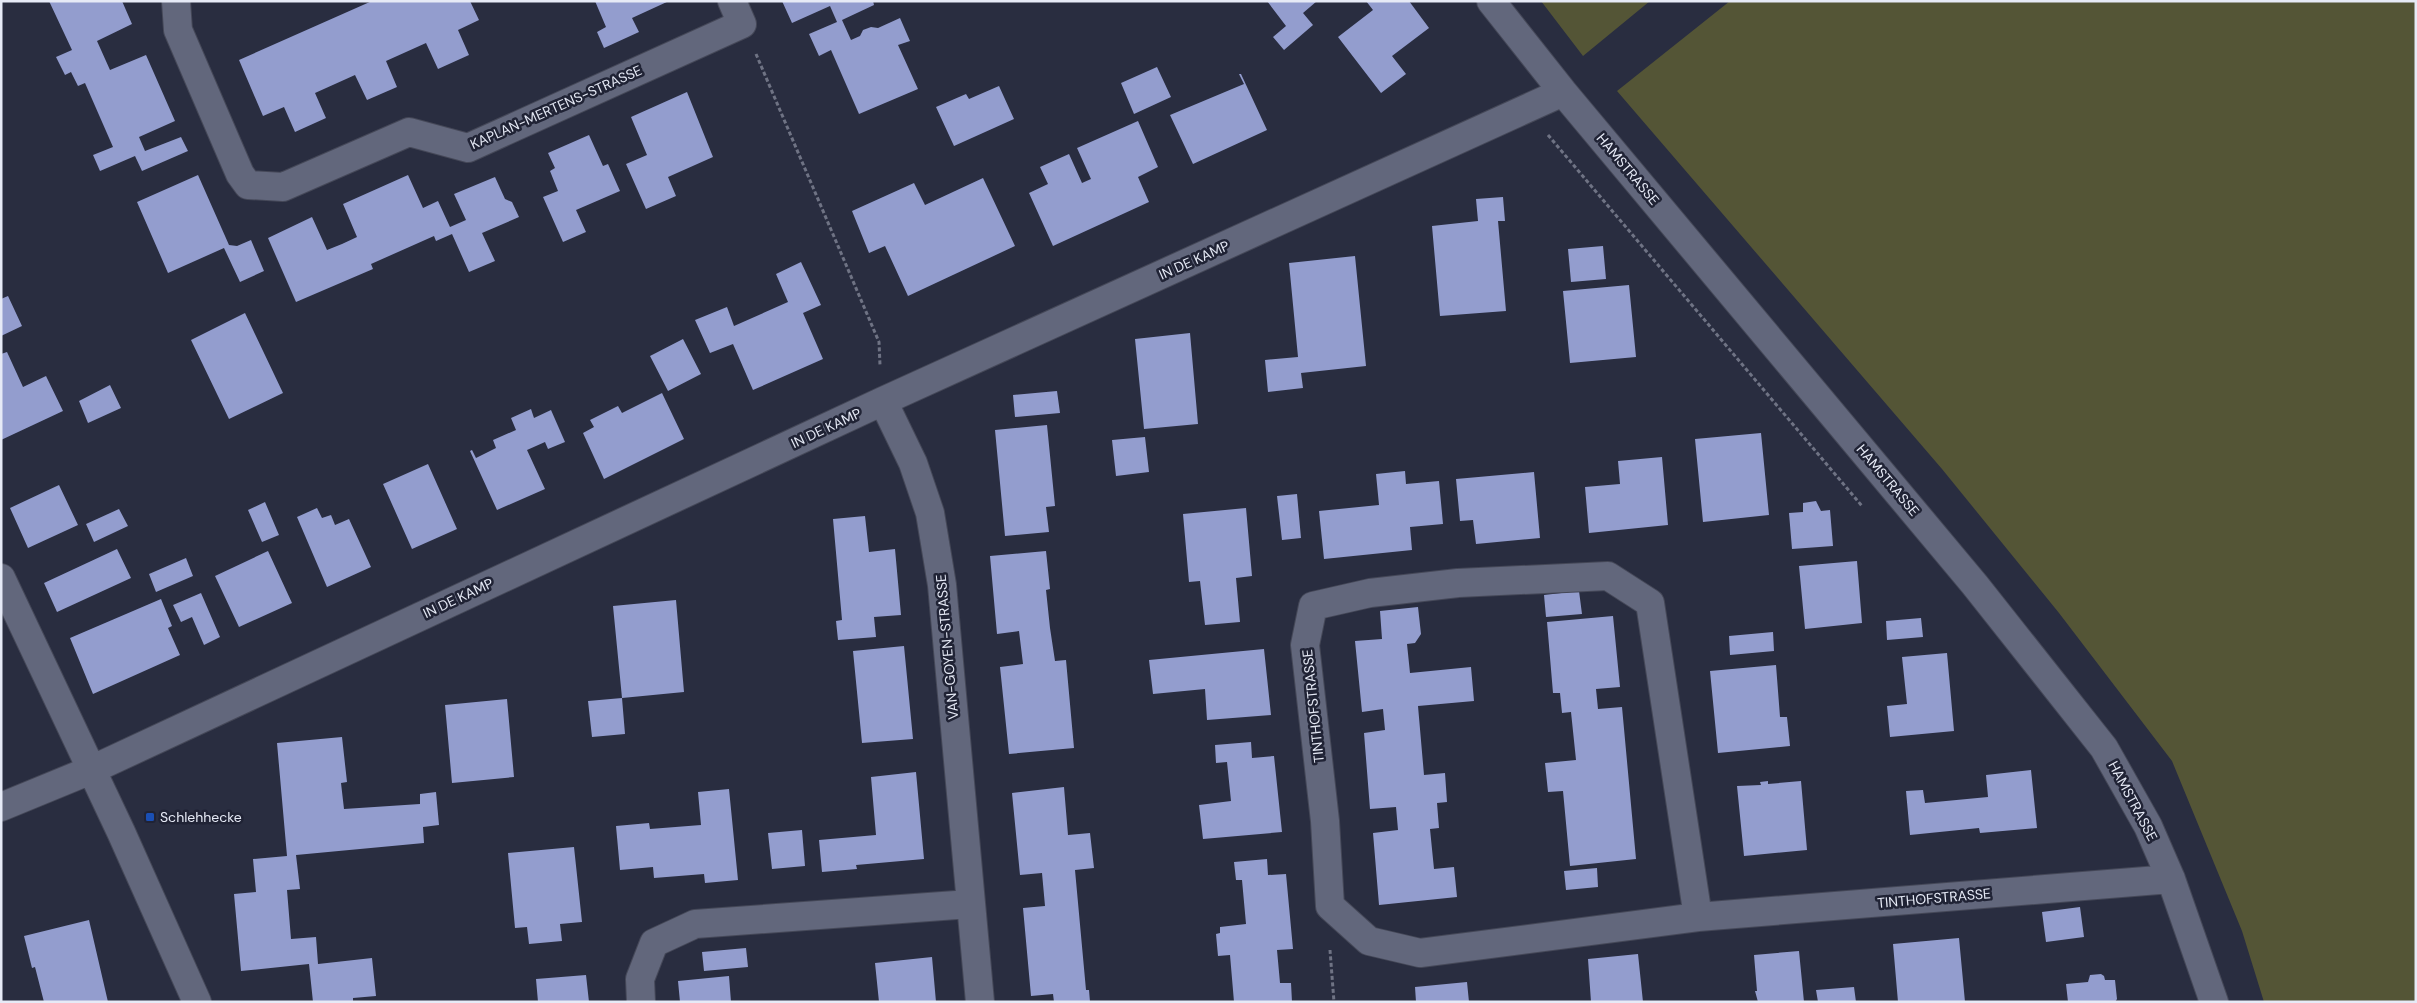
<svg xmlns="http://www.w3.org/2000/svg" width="2417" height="1003" font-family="'DM Sans',sans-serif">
<rect width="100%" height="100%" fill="#292d40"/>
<!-- green -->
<path fill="#545536" d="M1541 1H1650L1583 56Z
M1730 1H2416V1002H2264L2242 931 2172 761 2059 613 1942 469 1617 91Z"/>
<!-- building -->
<path fill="#939dce" d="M49 1H122L132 24 97 41 110 70 146 55 175 121 139 137 145 151 181 137 188 151 142 171 135 156 100 171 93 155 113 147 85 83 78 86 71 72 65 75 56 57 72 50Z
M372 1H470L479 20 458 30 469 55 438 69 426 43 386 61 397 87 367 100 355 75 315 93 326 118 295 132 284 107 263 116 239 60Z
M595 1H669L632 18 639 32 604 48 597 32 606 27Z
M782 1H873L874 5 842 20 851 40 860 36 863 30 871 27 878 28 900 18 910 41 898 45 918 89 859 114 831 50 819 56 809 34 837 22 830 6 792 23Z
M1267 1H1317L1303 13 1313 25 1284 50 1273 37 1286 26Z
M1366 1H1409L1429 28 1392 56 1406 74 1381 93 1338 37 1373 10Z
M1157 67 1171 97 1134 114 1121 83Z
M1239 74H1241L1267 130 1193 164 1170 115 1244 84Z
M999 86 1014 119 954 146 936 107 966 94 969 99Z
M687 92 713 157 668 177 676 196 646 209 626 164 647 155 631 117Z
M1138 121 1158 167 1138 177 1149 202 1053 246 1029 193 1048 184 1040 167 1069 154 1082 183 1091 179 1077 148Z
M589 135 603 166 608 164 620 191 576 210 586 232 563 242 543 197 558 191 550 171 555 168 548 153Z
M198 175 229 245 237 246 251 240 264 271 240 282 224 248 168 273 137 202Z
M408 175 423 208 438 201 450 227 466 220 454 194 495 177 505 199 512 202 519 217 482 233 495 261 469 272 452 234 436 241 434 236 371 264 373 269 296 302 268 238 312 217 327 250 342 244 357 237 343 204Z
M983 178 1015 246 908 296 885 246 869 253 852 211 914 183 925 205Z
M1503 197 1505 221H1498L1506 311 1440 316 1432 226 1478 221 1476 199Z
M1603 246 1606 279 1571 282 1568 249Z
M1355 256 1366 366 1301 373 1303 388 1268 392 1265 360 1298 357 1289 263Z
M801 262 821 305 803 313 823 359 753 390 733 344 710 353 695 320 727 307 734 326 788 302 776 274Z
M1629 285 1636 357 1570 363 1563 291Z
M8 296 22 326 1 336V299Z
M245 313 283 393 229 419 191 340Z
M1190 333 1198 424 1144 429 1135 339Z
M683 339 701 374 668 391 650 356Z
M7 352 23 387 46 376 63 411 1 440V354Z
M110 385 121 408 88 423 79 401Z
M1057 391 1060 413 1015 417 1013 395Z
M662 393 684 439 604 479 583 433 594 427 590 420 618 406 622 413Z
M531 409 534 418 551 410 565 442 548 449 545 442 527 450 545 489 497 510 470 451 472 450 476 458 496 448 493 440 516 430 511 418Z
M1047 425 1055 506 1046 507 1049 532 1005 536 995 430Z
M1761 433 1769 515 1703 522 1695 439Z
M1145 437 1149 472 1116 476 1112 440Z
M1662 457 1668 525 1589 533 1585 487 1620 484 1618 461Z
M428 464 457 529 412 549 383 484Z
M1405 471 1406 484 1439 481 1443 524 1410 527 1412 550 1324 559 1319 511 1379 505 1376 474Z
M1534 472 1540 538 1476 544 1473 520 1460 521 1456 479Z
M59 485 78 525 28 548 10 508Z
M1297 494 1301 538 1282 540 1277 496Z
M1816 501 1821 511 1830 510 1833 546 1792 549 1789 513 1803 512V503Z
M265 502 279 535 262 542 248 510Z
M317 508 322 518 331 515 335 525 349 519 371 567 327 587 297 517Z
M1246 508 1252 576 1236 578 1240 622 1205 625 1200 581 1189 582 1183 514Z
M119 509 128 526 94 542 86 524Z
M865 516 869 552 895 549 901 615 874 617 876 637 838 640 836 621 842 620 833 519Z
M117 549 131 578 57 612 44 583Z
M268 551 292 603 239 627 215 576Z
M1046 551 1050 589 1046 590 1050 628 1055 661 1066 660 1074 748 1009 754 1000 667 1023 664 1019 631 997 634 990 556Z
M186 558 193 576 156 592 149 574Z
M1857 561 1862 623 1805 629 1799 566Z
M1579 591 1582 614 1546 617 1544 595Z
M201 593 220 637 204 645 192 617 181 622 173 605Z
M161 599 172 626 168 628 180 655 93 694 70 638Z
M676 600 684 692 622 698 613 606Z
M1418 607 1421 634 1415 643 1407 644 1410 673 1471 667 1474 701 1418 706 1424 775 1445 773 1447 802 1437 803 1439 828 1430 829 1434 869 1454 867 1457 897 1379 905 1373 833 1398 830 1396 807 1370 809 1364 733 1385 730 1383 709 1362 712 1355 641 1382 639 1380 611Z
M1613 616 1620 687 1596 689 1598 709 1622 707 1636 859 1570 866 1563 791 1548 792 1545 763 1576 760 1571 712 1562 713 1560 693H1553L1547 622Z
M1921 618 1923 637 1887 640 1886 621Z
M1773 632 1774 651 1730 655 1729 636Z
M904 646 913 739 862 743 853 651Z
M1264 649 1271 715 1207 720 1205 689 1153 694 1149 660Z
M1947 653 1954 731 1890 737 1887 706 1907 704 1902 657Z
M1776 665 1780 717H1787L1790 746 1718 753 1710 671Z
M622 698 625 734 592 737 588 701Z
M507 699 514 777 452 783 445 705Z
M342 737 347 782 341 783 344 809 420 804V794L436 792 439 825 423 827 424 843 296 855 300 889 287 890 291 939 316 937 318 964 372 958 376 996 353 998V1002H313L309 964 241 971 234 894 256 892 253 859 287 856 277 743Z
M1251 742 1252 758 1274 756 1282 832 1203 839 1199 805 1231 801 1227 762 1216 763 1215 745Z
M2031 770 2037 828 1980 833 1979 828 1910 835 1906 791 1923 790 1925 803 1988 797 1986 775Z
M916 772 924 859 856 865 857 869 822 872 819 840 876 835 871 777Z
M1768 781V784L1801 781 1807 850 1744 856 1737 786 1761 785 1760 782Z
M1064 787 1068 835 1090 833 1094 868 1075 870 1086 990H1089L1090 1002H1054L1053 994 1031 996 1023 908 1045 906 1042 873 1020 875 1012 793Z
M729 789 738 880 705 883 704 874 654 878 653 867 620 870 616 826 649 823 650 829 701 825 698 792Z
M802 830 805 866 772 869 768 833Z
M574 847 582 922 560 924 562 941 529 944 527 927 515 928 508 853Z
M1267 859 1268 875 1286 874 1293 949 1277 950 1280 983H1291L1292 1002H1234L1230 955 1218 956 1216 934 1220 933V927L1246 924 1242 880H1236L1234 862Z
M1597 868 1598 887 1566 890 1564 871Z
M2080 907 2084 937 2046 942 2042 912Z
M89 920 108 1002H44L35 967 32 968 24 936Z
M1959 938 1965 1002H1898L1893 944Z
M746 948 748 967 704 971 702 952Z
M1799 951 1804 1002H1758L1755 991H1757L1754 955Z
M1638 954 1643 1002H1591L1588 959Z
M932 957 936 1002H879L875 963Z
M2101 974 2104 976 2105 980H2115L2117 999 2115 1002H2068L2066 984 2088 982 2090 975Z
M586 975 589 1002H538L536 979Z
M729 976 731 1002H680L678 981Z
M1467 982 1469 1002H1416L1415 987Z
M1854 987 1856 1002H1818L1816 990Z"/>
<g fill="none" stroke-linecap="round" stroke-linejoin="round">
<!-- minor casing -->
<g stroke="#454858" stroke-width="30">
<path id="minor" d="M176 1 178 30 240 174 248 185 283 187 409 132 468 148 742 24 732 1
M1491 1 1563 92 1975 585 2104 748 2148 826 2171 879 2214 1002
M883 401 913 463 930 513 942 585 980 1002
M1 578 121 832 197 1002
M1 807 91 770 883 401 1563 92
M1698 917 1650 603 1608 576 1458 583 1370 593 1313 606 1305 645 1325 821 1330 906 1369 941 1420 953 1698 917 2171 879
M641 1002 640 979 654 943 695 924 970 904"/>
</g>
<!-- path -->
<path stroke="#6f7384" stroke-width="3" stroke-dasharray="4 2.5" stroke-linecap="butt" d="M756 54 879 342 880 365
M1548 135 1862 506
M1330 950 1334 1002"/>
<!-- minor -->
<use href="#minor" stroke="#62677c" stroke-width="28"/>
</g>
<!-- markers -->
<rect fill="#1a4fb4" stroke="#202335" stroke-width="2" x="145" y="812" width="10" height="10" rx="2.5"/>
<g text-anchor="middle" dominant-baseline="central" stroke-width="5" stroke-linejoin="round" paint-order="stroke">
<!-- street labels -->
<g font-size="14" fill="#e6eaf6" stroke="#202335">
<text transform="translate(556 107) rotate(-24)">KAPLAN-MERTENS-STRASSE</text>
<text transform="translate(1628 169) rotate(50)">HAMSTRASSE</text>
<text transform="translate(1194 260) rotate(-24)">IN DE KAMP</text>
<text transform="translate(826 428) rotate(-25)">IN DE KAMP</text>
<text transform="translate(1888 480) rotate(50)">HAMSTRASSE</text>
<text transform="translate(458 598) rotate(-25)">IN DE KAMP</text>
<text transform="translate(947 647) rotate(-95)">VAN-GOYEN-STRASSE</text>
<text transform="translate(1313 706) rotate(-96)">TINTHOFSTRASSE</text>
<text transform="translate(2133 801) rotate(62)">HAMSTRASSE</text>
<text transform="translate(1934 898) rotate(-5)">TINTHOFSTRASSE</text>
</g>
<!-- poi labels -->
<g font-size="14" fill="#e6eaf6" stroke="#202335" text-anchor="start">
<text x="160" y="817">Schlehhecke</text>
</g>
</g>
<!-- border -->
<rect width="2417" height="1003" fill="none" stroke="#e6eaf6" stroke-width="5"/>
</svg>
